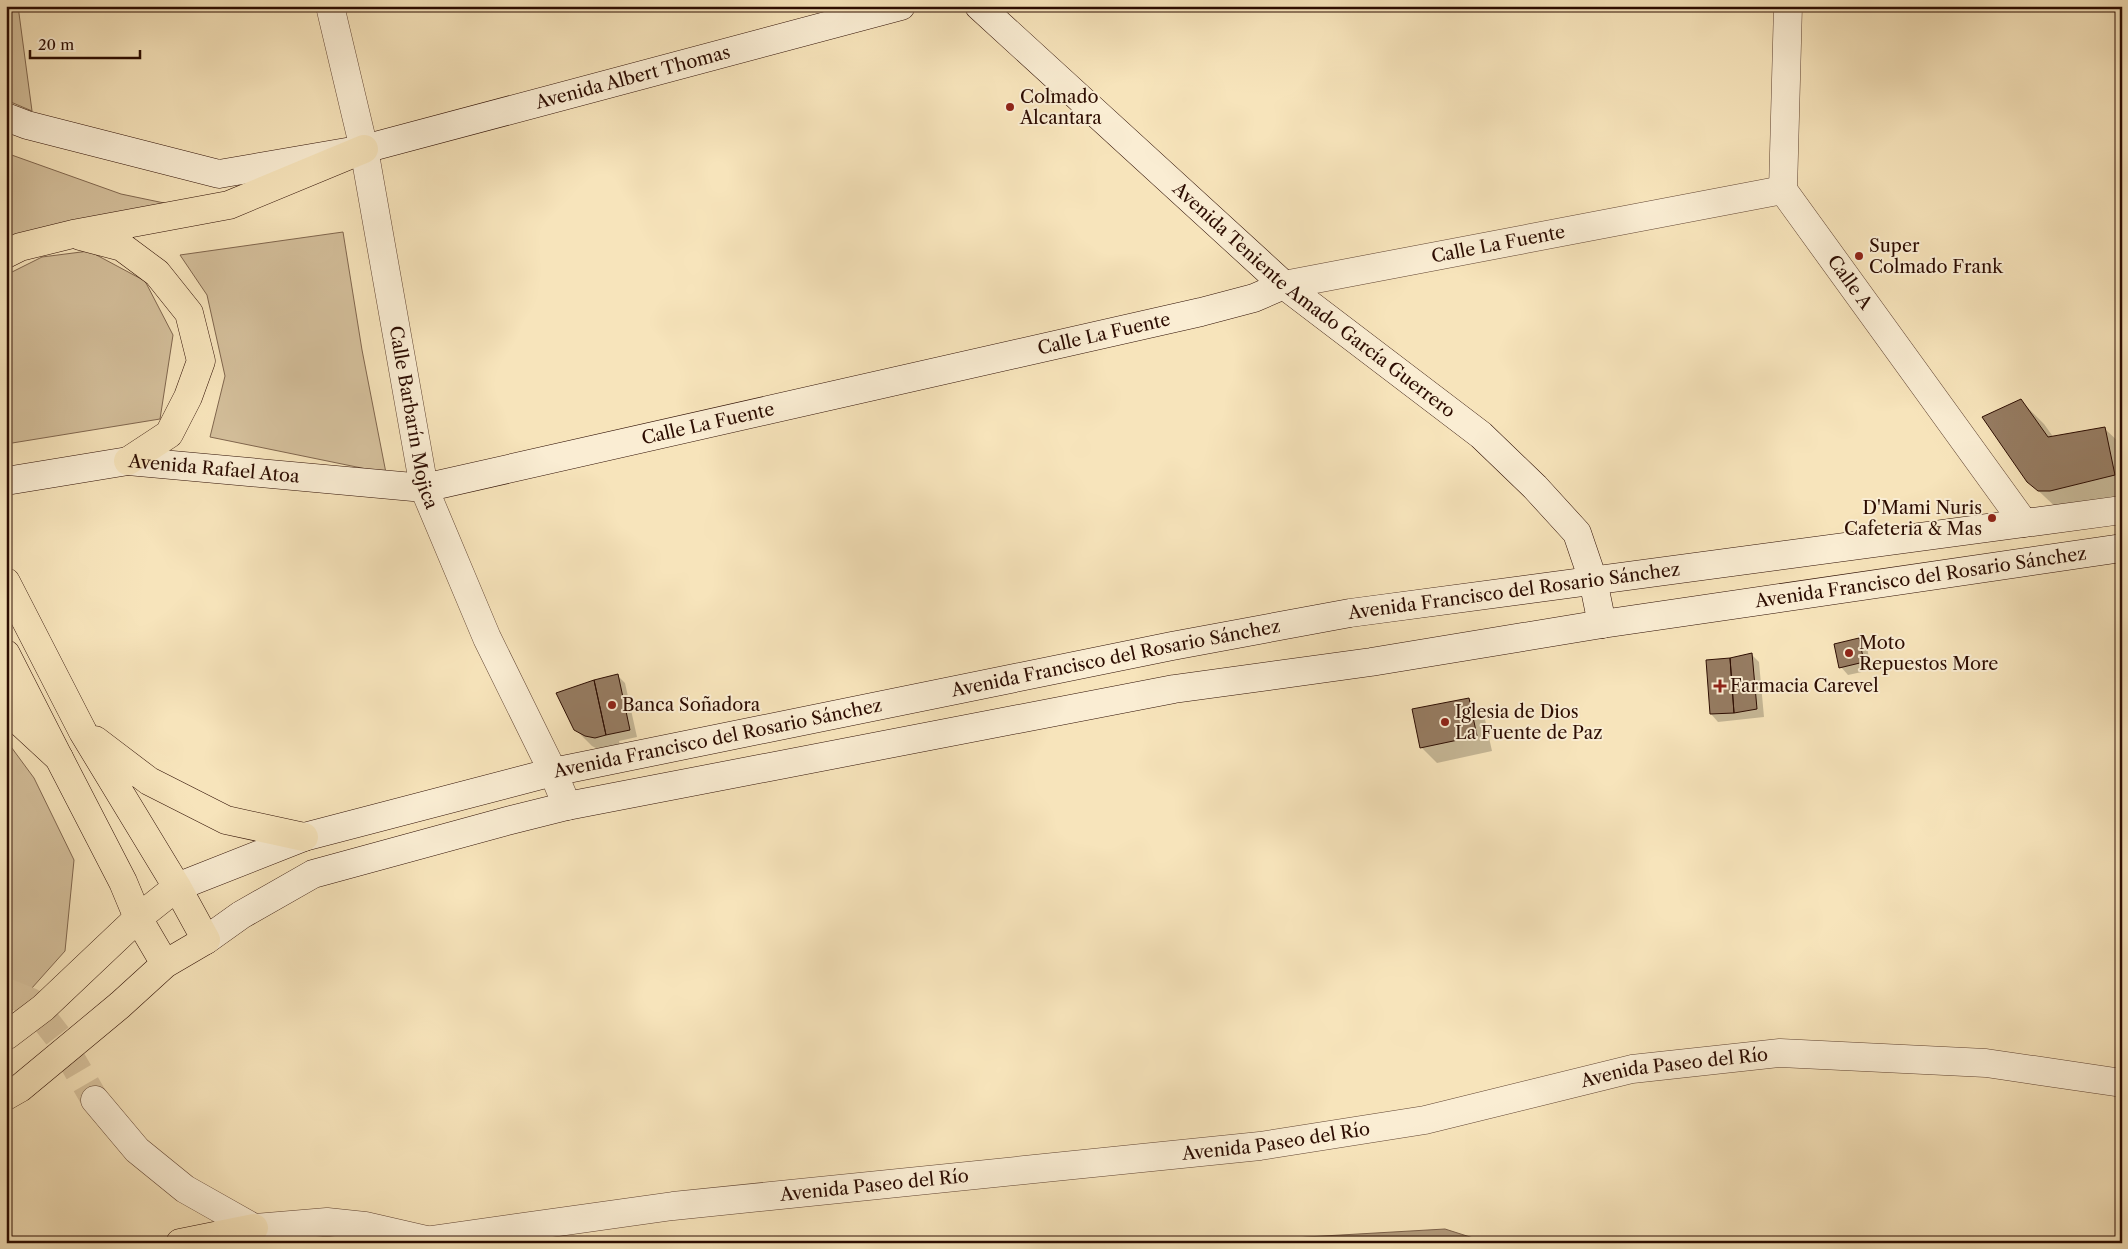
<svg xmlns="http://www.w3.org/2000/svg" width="2128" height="1249" font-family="'Libre Caslon Text',serif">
<rect width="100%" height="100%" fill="#f7e4bb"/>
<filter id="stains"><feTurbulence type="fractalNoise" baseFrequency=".004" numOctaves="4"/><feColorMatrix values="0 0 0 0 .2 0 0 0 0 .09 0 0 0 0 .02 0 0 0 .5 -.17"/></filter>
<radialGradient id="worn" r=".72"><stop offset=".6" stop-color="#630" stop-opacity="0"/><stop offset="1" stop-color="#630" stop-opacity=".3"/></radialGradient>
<!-- green -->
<path fill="#d4bf9b" stroke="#80664e" d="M6 6H18L32 111 6 100Z
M6 153 121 194 169 204 6 240Z
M343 232 362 350 386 473 210 437 225 376 207 295 180 255Z
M89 251 145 281 173 335 160 419 6 444V275L42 257Z
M6 740 34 778 74 860 65 951 6 1017Z"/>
<!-- water -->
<path fill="#b29b7c" stroke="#7c624b" d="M1445 1229 1489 1243H1258L1306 1237Z"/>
<!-- shadow -->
<path fill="#0003" d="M2021 401 2044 424 2054 438 2105 429 2122 445V502L2062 513 2028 481Z
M1859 640 1867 647 1871 670 1848 675 1841 667Z
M1751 654 1759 662 1764 717 1718 722 1711 714 1731 660Z
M618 676 625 683 637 737 619 741 621 751H602L592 746 576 730Z
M1469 699 1484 715 1492 751 1437 763 1421 747Z"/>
<!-- building -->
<path fill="#967c62" stroke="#2c0c01" d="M2021 399 2048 437 2105 427 2115 475 2050 491H2038L2027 482 1982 417Z
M1859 638 1864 662 1839 668 1834 644Z
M1752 653 1757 709 1734 713 1730 658Z
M1730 658 1734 713 1710 714 1706 660Z
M618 674 630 730 606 735 594 680Z
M594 680 606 735 595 738 585 736 574 730 556 693Z
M1469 698 1477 736 1420 748 1412 709Z"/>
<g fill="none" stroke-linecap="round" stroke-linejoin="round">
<!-- tertiary-tunnel -->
<path stroke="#d9c49f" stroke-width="28" stroke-dasharray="28 14" stroke-linecap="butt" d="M6 992 31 1002 59 1038 95 1100"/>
<!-- minor casing -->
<g stroke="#5f4230" stroke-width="29">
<g id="minor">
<path id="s1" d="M330 6 364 149 424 488 487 638 553 772 567 806"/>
<path id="s2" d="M1788 6 1783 190 2024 523"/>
<path id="s3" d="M1284 285 1783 190"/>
</g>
</g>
<!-- tertiary casing -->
<g stroke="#5f4230" stroke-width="29">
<g id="tertiary">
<path d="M95 1100 137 1150 185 1189 254 1228 327 1222 365 1226 426 1240"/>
<path id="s4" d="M410 1243 673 1206 1260 1146 1425 1120 1632 1069 1780 1053 1986 1063 2122 1083"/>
</g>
</g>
<!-- secondary casing -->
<g stroke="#2c0c01" stroke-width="29">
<g id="secondary">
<path id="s5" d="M979 6 1284 285 1481 435 1535 487 1577 533 1593 580 1602 624"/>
<path id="s6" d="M6 117 27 125 219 174 364 149 901 6"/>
<path id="s7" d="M6 481 128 461 424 488 1201 312 1254 298 1284 285"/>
<path id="s8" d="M177 887 304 837 553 772 1172 646 1350 613 2122 510"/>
<path id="s9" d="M206 940 241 915 313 874 507 821 567 806 1174 689 1371 662 1602 624 2122 548"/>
</g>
</g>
<!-- primary casing -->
<g stroke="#2c0c01" stroke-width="29">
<path id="primary" d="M80 236 122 247 157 273 189 313 201 361 188 397 169 434 128 461
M6 254 20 247 73 234 229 205 364 149
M6 582 83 732 177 887 206 940 165 964 120 1005 20 1088 6 1096
M6 709 59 758 123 882 138 918 165 964
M95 740 149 781 226 820 304 837
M6 1036 43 1008 138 918 177 887
M180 1243 254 1228"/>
</g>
<!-- motorway casing -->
<g stroke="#2c0c01" stroke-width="29">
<path id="motorway" d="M6 654 59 758"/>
</g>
<!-- minor -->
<use href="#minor" stroke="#faedd3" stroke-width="28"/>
<!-- tertiary -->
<use href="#tertiary" stroke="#faedd3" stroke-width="28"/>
<!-- secondary -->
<use href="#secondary" stroke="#faedd3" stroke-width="28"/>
<!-- primary -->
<use href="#primary" stroke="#f7e4bb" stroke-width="28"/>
<!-- motorway -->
<use href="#motorway" stroke="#f7e4bb" stroke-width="28"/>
</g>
<!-- markers -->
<g fill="#8f2418" stroke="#faedd3" stroke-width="2">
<circle cx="1010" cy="107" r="5"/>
<circle cx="1859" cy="256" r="5"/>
<circle cx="1992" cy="518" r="5"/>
<circle cx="1849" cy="653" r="5"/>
<path d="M1717.5 678.5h5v5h5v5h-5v5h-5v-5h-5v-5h5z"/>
<circle cx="612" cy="705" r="5"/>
<circle cx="1445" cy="722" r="5"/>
</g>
<g text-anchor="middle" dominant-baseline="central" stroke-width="4" stroke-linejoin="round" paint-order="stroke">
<!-- street labels -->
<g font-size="18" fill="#2c0c01" stroke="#faedd3">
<text stroke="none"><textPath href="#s6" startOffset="646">Avenida Albert Thomas</textPath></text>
<text stroke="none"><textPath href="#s3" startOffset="218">Calle La Fuente</textPath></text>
<text stroke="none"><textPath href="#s2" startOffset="298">Calle A</textPath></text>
<text stroke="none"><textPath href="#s5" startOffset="446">Avenida Teniente Amado García Guerrero</textPath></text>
<text stroke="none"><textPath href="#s7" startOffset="1118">Calle La Fuente</textPath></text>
<text stroke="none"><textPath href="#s1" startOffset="420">Calle Barbarín Mojica</textPath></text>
<text stroke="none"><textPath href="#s7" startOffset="712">Calle La Fuente</textPath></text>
<text stroke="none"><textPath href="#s7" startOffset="210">Avenida Rafael Atoa</textPath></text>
<text stroke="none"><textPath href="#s9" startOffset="1762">Avenida Francisco del Rosario Sánchez</textPath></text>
<text stroke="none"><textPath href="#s8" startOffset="1372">Avenida Francisco del Rosario Sánchez</textPath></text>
<text stroke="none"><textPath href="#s8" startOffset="968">Avenida Francisco del Rosario Sánchez</textPath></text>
<text stroke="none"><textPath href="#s8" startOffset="562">Avenida Francisco del Rosario Sánchez</textPath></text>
<text stroke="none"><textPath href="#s4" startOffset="1278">Avenida Paseo del Río</textPath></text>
<text stroke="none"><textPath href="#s4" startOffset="872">Avenida Paseo del Río</textPath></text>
<text stroke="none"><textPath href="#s4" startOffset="468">Avenida Paseo del Río</textPath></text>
</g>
<!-- poi labels -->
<g font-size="18" fill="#2c0c01" stroke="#faedd3" text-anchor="start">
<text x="1020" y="97">Colmado<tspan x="1020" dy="21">Alcantara</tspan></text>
<text x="1869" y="246">Super<tspan x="1869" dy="21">Colmado Frank</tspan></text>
<text x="1982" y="508" text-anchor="end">D'Mami Nuris<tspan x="1982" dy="21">Cafeteria &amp; Mas</tspan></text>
<text x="1859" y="643">Moto<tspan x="1859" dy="21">Repuestos More</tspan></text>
<text x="1730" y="686">Farmacia Carevel</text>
<text x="622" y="705">Banca Soñadora</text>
<text x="1455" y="712">Iglesia de Dios<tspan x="1455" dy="21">La Fuente de Paz</tspan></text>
</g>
</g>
<!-- margin -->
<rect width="2128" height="1249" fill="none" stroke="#f7e4bb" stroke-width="25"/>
<rect x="8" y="8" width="2113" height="1234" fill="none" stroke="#2c0c01" stroke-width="2.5"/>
<rect x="12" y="12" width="2103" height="1224" fill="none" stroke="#2c0c01"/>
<!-- scale -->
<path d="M30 50v8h110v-8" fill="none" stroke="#2c0c01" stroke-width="2.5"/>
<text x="38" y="50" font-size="15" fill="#2c0c01" stroke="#faedd3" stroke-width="4" paint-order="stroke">20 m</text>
<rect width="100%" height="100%" filter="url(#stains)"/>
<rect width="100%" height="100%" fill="url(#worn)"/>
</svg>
